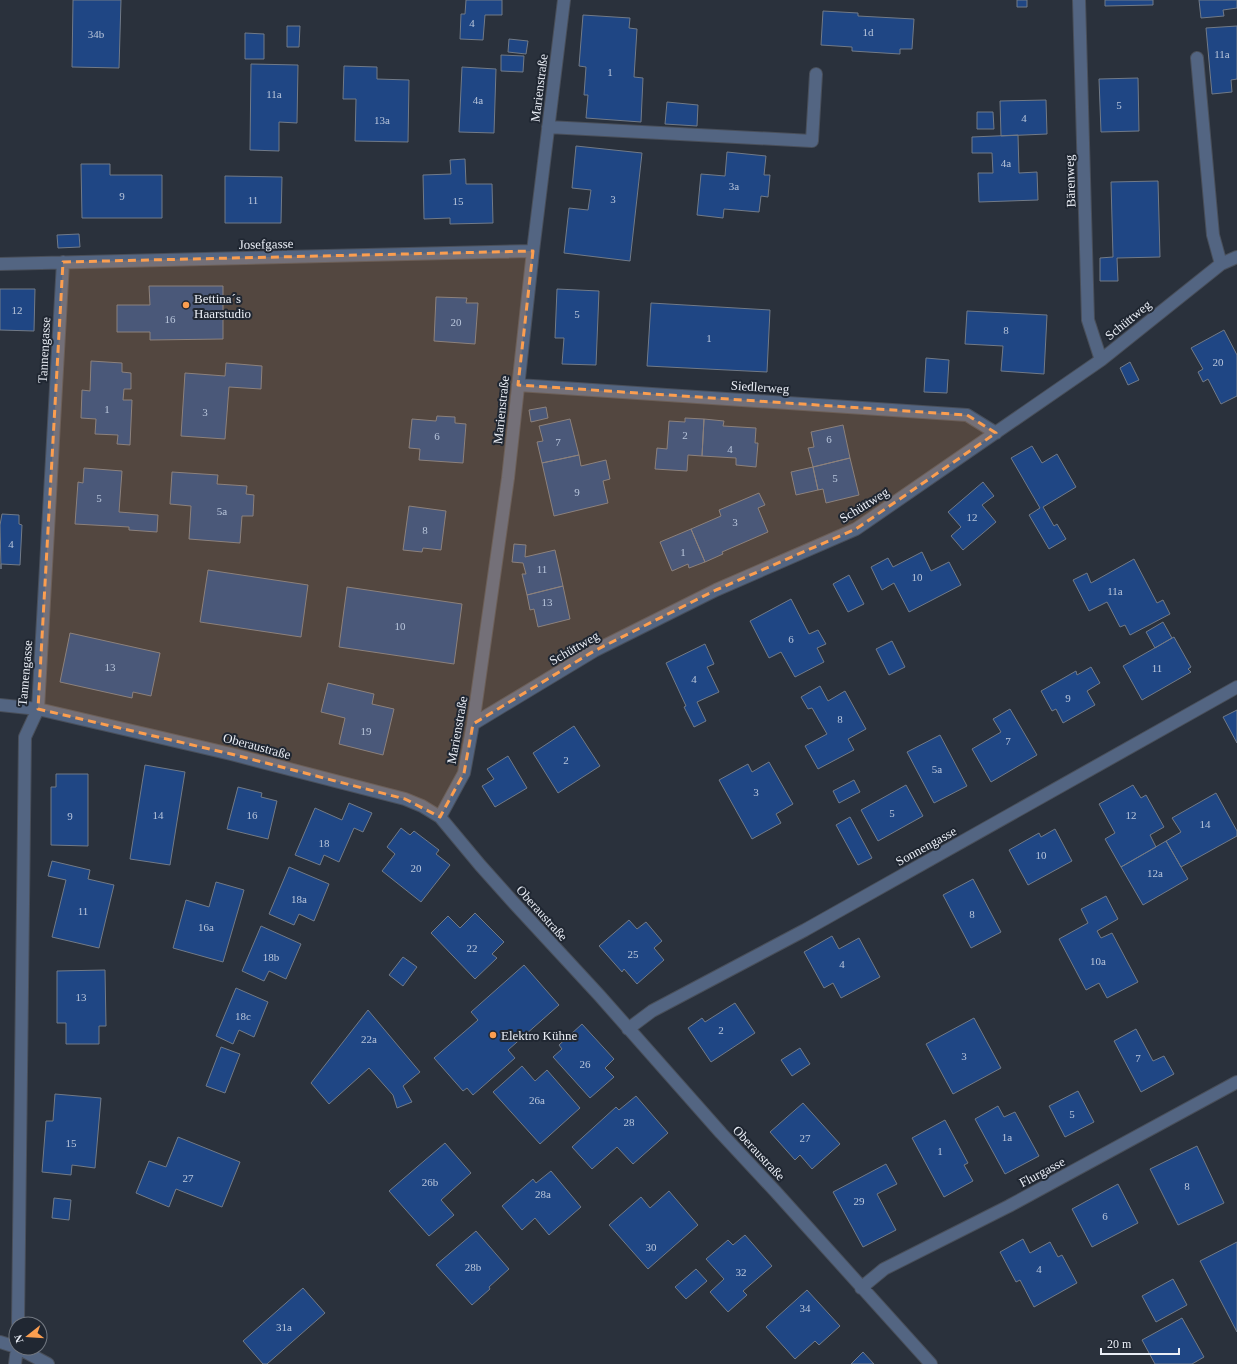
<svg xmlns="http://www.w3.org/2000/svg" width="1237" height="1364" font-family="'Times New Roman',serif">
<rect width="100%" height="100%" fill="#2a313c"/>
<!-- building -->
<path fill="#1f4684" stroke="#717a87" d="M73 0H121L119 68 72 67Z
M466 0H502V15H485L483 40 460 39 461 14H465Z
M1017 0H1027V7H1017Z
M1105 0H1153V5L1105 6Z
M1199 0H1237V8L1223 10 1224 16 1201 18Z
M823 11 858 13V16L914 19 912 49H900V54L852 51V47L821 45Z
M583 15 630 18 629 28 637 29 634 77 643 78 641 122 586 118 588 95H584L586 67 579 66Z
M287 26H300L299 47H287Z
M1237 26V79L1231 80 1232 92 1212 94 1206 28Z
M245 33 264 34V59H245Z
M509 39 528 41 526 54 508 52Z
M501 55 524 56 523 72 501 71Z
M251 64 298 65 297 123 279 122V151L250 150Z
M344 66 377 67V79L409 80 408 142 355 141 356 99H343Z
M462 67 496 69 494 133 459 132Z
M1138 78 1139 131 1101 132 1099 79Z
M1046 100 1047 134 1001 136 1000 101Z
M667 102 698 105 697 126 665 124Z
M977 112H993L994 129H977Z
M1018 135 1019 173 1037 172 1038 200 979 202 978 173H993L992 153H972V137Z
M576 146 642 153 630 261 564 253 569 208 588 210 591 190 572 188Z
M727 152 766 156 764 175H770L768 197 761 196 759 212 724 209 723 218 697 215 701 174 725 176Z
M465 159 466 184H492L493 223 450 224V218L424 219 423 175 451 174 450 160Z
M81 164H110V175H162V218H82Z
M225 176 282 177 281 223H225Z
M1158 181 1160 257 1117 258 1118 281H1100V258L1113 257 1111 182Z
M79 234 80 247 58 248 57 235Z
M149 286H223V339L150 340V332H117V305H150Z
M0 289H35L34 331 0 330Z
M557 289 599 291 596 365 562 364 564 338H555Z
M436 297 467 298 466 303H478L475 344 434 341Z
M651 303 770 310 767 372 647 366Z
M967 311 1047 315 1044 374 1001 371 1003 346 965 344Z
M1224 330 1237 355V396L1221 404 1208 379 1203 382 1198 372 1203 369 1191 348Z
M926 358 949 360 947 393 924 392Z
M91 361 122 363V372L131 373V389H124L123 400H132L130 445 117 444 118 435 95 434 96 419 81 418 82 390 90 391Z
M1130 362 1139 380 1128 385 1120 368Z
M226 363 262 366 261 389 229 387 225 439 181 436 185 373 225 376Z
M546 407 548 418 531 422 529 410Z
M437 416 455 417V423L466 424 463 463 419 460 420 449 409 448 412 419 436 421Z
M685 418 704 419 702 456 688 455 687 471 655 469 657 448 667 449 669 421 685 422Z
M570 419 579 455 542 463 537 442 543 441 539 426Z
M704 419 724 421 723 426 756 428 755 443H758L756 467 736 465V458L702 456Z
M843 425 850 458 813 467 808 448 814 447 811 432Z
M1032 446 1042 463 1057 454 1076 487 1043 507 1054 526 1057 524 1066 539 1049 549 1029 515 1040 508 1011 458Z
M579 455 581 466 606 460 610 479 603 481 608 503 554 516 542 463Z
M850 458 859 495 826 503 823 489 818 490 813 467Z
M813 467 818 490 796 495 791 472Z
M84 468 122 471 119 512 158 515 157 532 129 530V527L75 524 78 482 83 483Z
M172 472 218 475 217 484 247 486 246 494 254 495 253 516H242L240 543 189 539 191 506 170 504Z
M983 482 994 496 982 505 996 522 963 550 951 536 961 527 948 512Z
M759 493 765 505 758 508 768 532 722 552 723 554 705 562 691 529 721 516 719 510Z
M409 506 446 511 441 550 423 548 422 552 403 550Z
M2 514 19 515V524L22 525 20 565 1 564V569L0 525Z
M691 529 705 562 689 568 688 564 672 571 660 542Z
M514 544 526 545 525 557 555 550 563 586 527 595 522 574H526L523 563 512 562Z
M922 552 931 571 949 562 961 585 909 612 894 583 882 590 871 567 888 558 893 567Z
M1134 559 1157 603 1163 600 1170 614 1130 635 1125 625 1120 627 1107 602 1089 611 1073 580 1087 573 1091 583Z
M208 570 308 585 301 637 200 622Z
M849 575 864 604 848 612 833 584Z
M563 586 570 619 538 627 534 609 530 610 527 595Z
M347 587 462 604 454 664 339 647Z
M791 599 809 634 818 630 826 644 817 648 824 662 795 677 781 652 769 658 750 621Z
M1163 622 1172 638 1155 648 1146 632Z
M70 633 160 653 151 696 133 692 132 698 60 682Z
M1174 637 1191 667 1188 669 1191 672 1142 700 1123 666Z
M892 641 905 667 889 675 876 649Z
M705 644 714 664 707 667 719 692 697 702 706 721 694 727 684 707 686 706 666 663Z
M1091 667 1100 683 1087 691 1095 705 1063 723 1056 709 1052 711 1041 691 1076 671 1077 675Z
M328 683 374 694 372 704 394 709 383 755 339 744 345 718 321 712Z
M820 686 828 701 845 691 866 729 848 739 854 750 818 769 805 746 827 734 812 708 808 709 801 697Z
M1010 709 1037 755 991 782 972 749 1001 732 993 719Z
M1237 710V743L1223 717Z
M574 726 600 766 558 793 533 753Z
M940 735 967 786 934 803 907 752Z
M508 756 527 788 495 807 482 786 494 779 487 769Z
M769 762 793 804 776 814 781 823 752 839 719 780 748 764 752 772Z
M145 765 185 772 170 865 130 859Z
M56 774H88V846L51 845V787H56Z
M854 780 860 792 839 803 833 791Z
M906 785 923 816 878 841 861 810Z
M1133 785 1141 798 1146 795 1164 827 1150 835 1156 847 1121 867 1105 839 1115 833 1099 804Z
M238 787 262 793 261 797 277 801 268 839 227 829Z
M1216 793 1237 831V836L1181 867 1166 841 1181 832 1172 818Z
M349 803 372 813 363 832 354 828 339 862 324 855 320 865 295 855 315 808 342 820Z
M850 817 872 858 858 865 836 825Z
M401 828 410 835 414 831 439 850 436 854 450 865 421 902 382 871 395 854 387 847Z
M1055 829 1072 861 1028 885 1009 850 1039 833 1041 837Z
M1166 841 1188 879 1143 905 1121 867Z
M52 861 90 870 88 879 114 885 99 948 52 937 66 880 48 876Z
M289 867 329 884 314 921 299 914 294 925 269 914Z
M973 879 1001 932 971 948 943 895Z
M216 882 244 890 223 962 173 948 186 900 209 907Z
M1106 896 1118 919 1097 931 1101 938 1112 933 1138 982 1107 998 1099 983 1086 990 1059 939 1088 923 1081 909Z
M475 913 504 942 492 954 497 958 475 979 431 933 448 916 460 928Z
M629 920 637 929 646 922 662 941 654 948 664 960 637 984 624 969 622 972 599 946Z
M261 926 301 944 286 979 269 971 264 981 242 971Z
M832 936 839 949 859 938 880 977 841 998 833 983 824 988 804 952Z
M403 957 417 967 403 986 389 975Z
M524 965 559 1005 508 1050 515 1058 473 1095 467 1088 463 1091 434 1058 478 1020 471 1012Z
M105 970 106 1026H99V1044H66V1023H57V971Z
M236 988 268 1002 254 1037 239 1030 233 1044 216 1036Z
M735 1003 755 1033 711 1062 688 1028 702 1018 705 1022Z
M368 1010 420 1072 403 1086 412 1102 397 1108 393 1095 369 1068 329 1104 311 1083Z
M974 1018 1001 1068 953 1094 926 1044Z
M582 1024 614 1059 605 1068 614 1077 590 1098 553 1057 562 1049 559 1045Z
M1136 1029 1153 1061 1164 1056 1174 1074 1141 1092 1114 1041Z
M221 1047 240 1054 225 1093 206 1086Z
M800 1048 810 1064 792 1076 781 1060Z
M522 1066 535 1081 547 1070 580 1108 540 1144 493 1092Z
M1078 1091 1094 1122 1065 1137 1049 1106Z
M55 1094 101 1098 95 1168 72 1165 71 1175 42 1172 46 1121H53Z
M636 1096 668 1133 633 1164 617 1147 592 1169 572 1147 616 1107 619 1110Z
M803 1103 840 1144 812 1169 800 1155 795 1160 770 1132Z
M998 1106 1004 1117 1015 1112 1039 1156 1005 1174 975 1119Z
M945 1120 968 1163 964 1165 973 1181 944 1197 912 1138Z
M178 1137 240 1162 222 1207 176 1189 169 1207 136 1193 149 1161 166 1167Z
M445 1143 471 1173 441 1200 454 1215 429 1236 389 1191Z
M1197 1146 1224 1203 1178 1225 1150 1169Z
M886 1164 897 1184 877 1194 896 1230 863 1247 833 1192Z
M551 1171 581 1207 549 1235 535 1218 522 1230 502 1206 533 1179 536 1183Z
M1118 1184 1138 1223 1092 1247 1072 1209Z
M669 1191 698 1225 648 1269 609 1225 641 1197 650 1208Z
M54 1198 71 1200 69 1220 52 1218Z
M476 1231 509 1269 489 1287 490 1289 472 1305 436 1265Z
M745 1235 772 1266 743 1291 747 1295 728 1312 710 1292 724 1279 706 1259 728 1240 733 1245Z
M1023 1239 1030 1253 1050 1242 1058 1257 1062 1255 1077 1283 1034 1307 1020 1280 1016 1282 1000 1252Z
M1237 1242V1332L1200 1261Z
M696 1269 707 1281 686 1299 675 1287Z
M1173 1279 1187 1305 1156 1322 1142 1296Z
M303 1288 325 1313 267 1364H263L243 1341Z
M807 1290 840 1326 819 1345 815 1341 795 1359 766 1327Z
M1182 1318 1204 1357 1192 1364H1155L1142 1340Z
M863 1352 874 1364H851Z"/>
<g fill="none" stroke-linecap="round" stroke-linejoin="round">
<!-- minor casing -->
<g stroke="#494f5a" stroke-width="14">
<path id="minor" d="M1079 0 1088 320 1101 360
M1197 58 1213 235 1221 264
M548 127 812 141 816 74
M0 264 533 251
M518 385 967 415 996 433
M0 705 38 709 231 754 405 799 422 806 440 817 480 865 514 903 599 995 721 1133 775 1191 931 1364
M473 724 594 651 716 590 856 529 1101 360 1221 264 1237 257
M440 817 464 773 473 724 508 478 533 251 564 0
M628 1029 652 1011 805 930 1237 687
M861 1288 884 1269 1009 1206 1237 1082
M18 1324 25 737 38 709 63 262
M0 1342 16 1347
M18 1348 48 1364
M15 1364 17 1348"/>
</g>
<!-- minor -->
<use href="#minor" stroke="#536582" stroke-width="12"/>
</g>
<!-- marked area -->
<path fill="#fb9e50" fill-opacity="0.2" stroke="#fb9e50" stroke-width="3" stroke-dasharray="8 5" stroke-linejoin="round" d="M533 251 518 385 967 415 996 433 856 529 716 590 594 651 473 724 464 773 440 817 405 799 231 754 38 709 63 262Z"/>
<!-- markers -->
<g fill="#fb9e50" stroke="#202732" stroke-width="1.5">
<circle cx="186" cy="305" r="4"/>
<circle cx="493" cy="1035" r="4"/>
</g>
<g text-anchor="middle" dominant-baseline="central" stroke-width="4" stroke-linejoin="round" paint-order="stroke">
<!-- number labels -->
<g font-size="11" fill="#b7c4da">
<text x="472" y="23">4</text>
<text x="868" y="32">1d</text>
<text x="96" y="34">34b</text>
<text x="1222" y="54">11a</text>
<text x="610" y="72">1</text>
<text x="274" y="94">11a</text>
<text x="478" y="100">4a</text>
<text x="1119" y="105">5</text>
<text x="1024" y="118">4</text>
<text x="382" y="120">13a</text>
<text x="1006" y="163">4a</text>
<text x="734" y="186">3a</text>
<text x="122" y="196">9</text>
<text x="613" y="199">3</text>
<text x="253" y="200">11</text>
<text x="458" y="201">15</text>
<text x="17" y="310">12</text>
<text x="577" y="314">5</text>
<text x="170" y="319">16</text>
<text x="456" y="322">20</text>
<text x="1006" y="330">8</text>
<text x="709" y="338">1</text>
<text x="1218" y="362">20</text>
<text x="107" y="409">1</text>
<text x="205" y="412">3</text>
<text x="685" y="435">2</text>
<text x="437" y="436">6</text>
<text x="829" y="439">6</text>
<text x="558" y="442">7</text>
<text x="730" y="449">4</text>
<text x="835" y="478">5</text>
<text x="577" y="492">9</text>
<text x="99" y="498">5</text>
<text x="222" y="511">5a</text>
<text x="972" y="517">12</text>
<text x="735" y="522">3</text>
<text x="425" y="530">8</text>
<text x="11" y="544">4</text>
<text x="683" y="552">1</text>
<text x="542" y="569">11</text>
<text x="917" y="577">10</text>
<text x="1115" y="591">11a</text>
<text x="547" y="602">13</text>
<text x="400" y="626">10</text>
<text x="791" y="639">6</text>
<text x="110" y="667">13</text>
<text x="1157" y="668">11</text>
<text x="694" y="679">4</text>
<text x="1068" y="698">9</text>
<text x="840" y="719">8</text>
<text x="366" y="731">19</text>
<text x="1008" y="741">7</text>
<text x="566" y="760">2</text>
<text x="937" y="769">5a</text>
<text x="756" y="792">3</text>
<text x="892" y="813">5</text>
<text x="158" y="815">14</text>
<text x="252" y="815">16</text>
<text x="1131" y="815">12</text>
<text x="70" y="816">9</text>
<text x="1205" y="824">14</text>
<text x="324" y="843">18</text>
<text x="1041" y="855">10</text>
<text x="416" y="868">20</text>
<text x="1155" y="873">12a</text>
<text x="299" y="899">18a</text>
<text x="83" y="911">11</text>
<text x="972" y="914">8</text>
<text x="206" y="927">16a</text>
<text x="472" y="948">22</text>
<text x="633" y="954">25</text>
<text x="271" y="957">18b</text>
<text x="1098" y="961">10a</text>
<text x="842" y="964">4</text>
<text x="81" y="997">13</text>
<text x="243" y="1016">18c</text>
<text x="721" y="1030">2</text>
<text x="369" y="1039">22a</text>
<text x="964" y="1056">3</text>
<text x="1138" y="1058">7</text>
<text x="585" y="1064">26</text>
<text x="537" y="1100">26a</text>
<text x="1072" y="1114">5</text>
<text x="629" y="1122">28</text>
<text x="1007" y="1137">1a</text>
<text x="805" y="1138">27</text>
<text x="71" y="1143">15</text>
<text x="940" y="1151">1</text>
<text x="188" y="1178">27</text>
<text x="430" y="1182">26b</text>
<text x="1187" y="1186">8</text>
<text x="543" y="1194">28a</text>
<text x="859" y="1201">29</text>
<text x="1105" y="1216">6</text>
<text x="651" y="1247">30</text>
<text x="473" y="1267">28b</text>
<text x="1039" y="1269">4</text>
<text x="741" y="1272">32</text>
<text x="805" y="1308">34</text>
<text x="284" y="1327">31a</text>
</g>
<!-- street labels -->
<g font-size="13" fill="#eaeef6" stroke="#202732">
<text transform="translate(539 88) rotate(-83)">Marienstraße</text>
<text transform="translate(1070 181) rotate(-92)">Bärenweg</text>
<text transform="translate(266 244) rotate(-1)">Josefgasse</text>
<text transform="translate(1128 320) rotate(-39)">Schüttweg</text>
<text transform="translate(44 350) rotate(-87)">Tannengasse</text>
<text transform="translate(760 387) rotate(4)">Siedlerweg</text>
<text transform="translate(501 410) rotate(-84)">Marienstraße</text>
<text transform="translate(864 505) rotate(-32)">Schüttweg</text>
<text transform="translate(574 648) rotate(-30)">Schüttweg</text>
<text transform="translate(25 673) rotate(-85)">Tannengasse</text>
<text transform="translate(457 730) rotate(-80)">Marienstraße</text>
<text transform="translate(257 746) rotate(15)">Oberaustraße</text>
<text transform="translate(926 846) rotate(-29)">Sonnengasse</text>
<text transform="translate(542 913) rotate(48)">Oberaustraße</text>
<text transform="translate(759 1153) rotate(47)">Oberaustraße</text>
<text transform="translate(1042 1172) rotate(-28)">Flurgasse</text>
</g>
<!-- poi labels -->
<g font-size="13" fill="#eaeef6" stroke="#202732" text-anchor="start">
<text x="194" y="298">Bettina´s<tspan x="194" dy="15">Haarstudio</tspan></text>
<text x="501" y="1035">Elektro Kühne</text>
</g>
</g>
<!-- north arrow -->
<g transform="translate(28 1336) rotate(253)"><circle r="19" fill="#202732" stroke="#717780"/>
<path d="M0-3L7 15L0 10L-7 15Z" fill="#fb9e50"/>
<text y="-6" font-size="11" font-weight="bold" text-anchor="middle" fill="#eaeef6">N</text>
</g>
<!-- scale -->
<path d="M1101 1348v6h78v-6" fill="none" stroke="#eaeef6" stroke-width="2"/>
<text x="1107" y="1348" font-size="12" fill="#eaeef6" stroke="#202732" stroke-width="3" paint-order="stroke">20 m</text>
</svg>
